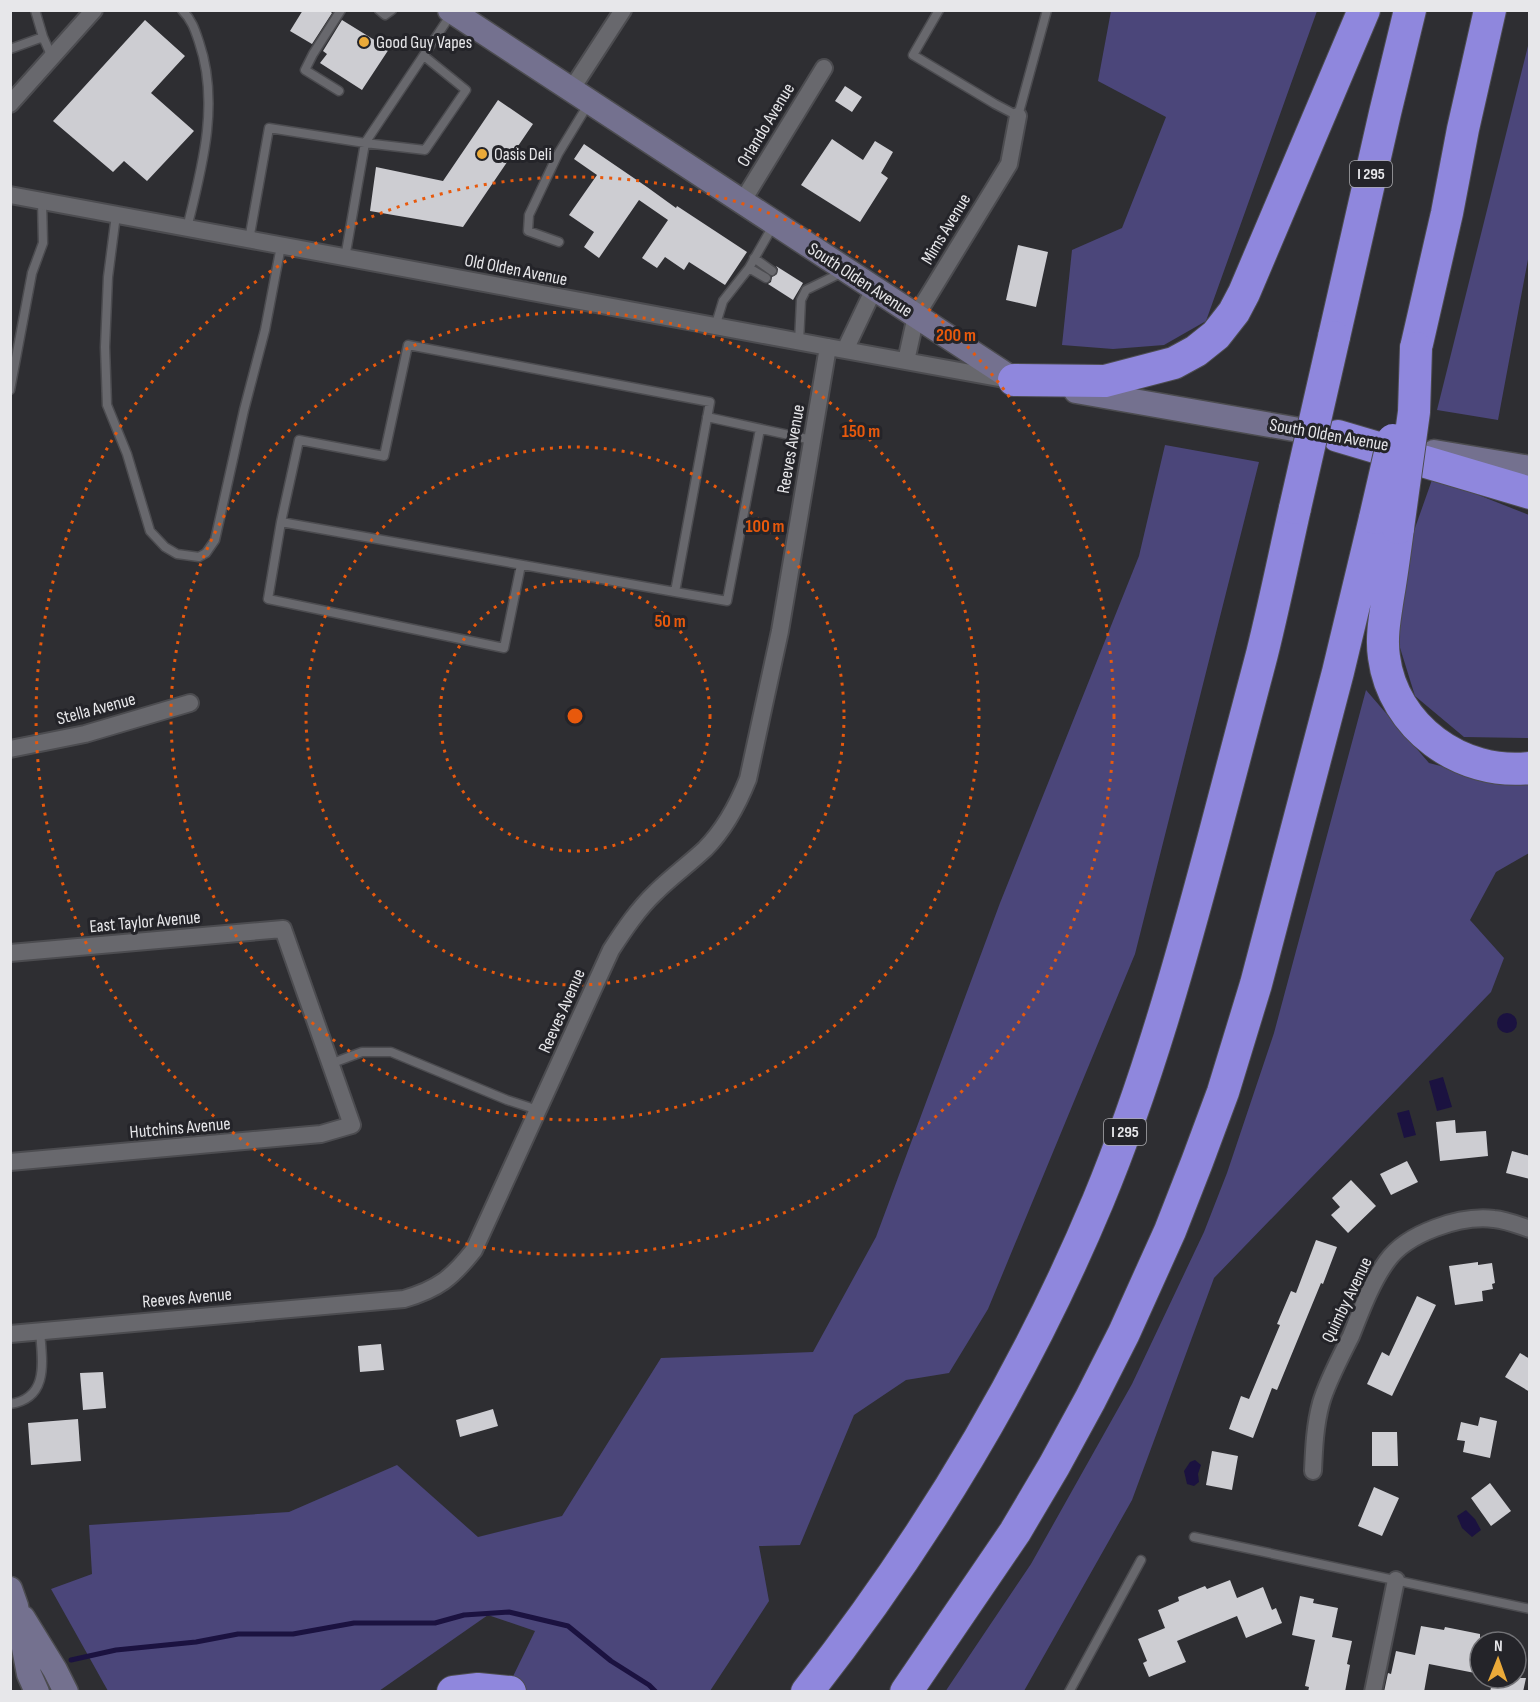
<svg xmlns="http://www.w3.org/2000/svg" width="1540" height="1702" font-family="'Sofia Sans Condensed',sans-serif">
<rect width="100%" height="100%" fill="#2e2e32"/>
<!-- green -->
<path fill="#4b467a" d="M1111 11H1317L1206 321 1164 345 1113 349 1062 345 1072 250 1122 228 1166 117 1098 81Z
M1529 42V254L1498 420 1437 410Z
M1165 445 1259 462 1135 954 988 1309 949 1373 906 1380 854 1415 800 1545 759 1546 769 1601 710 1691H506L535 1631 488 1615 379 1691H108L51 1589 92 1574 89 1525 289 1512 397 1465 478 1537 562 1516 661 1358 813 1352 876 1237 1000 903 1139 556Z
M1433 477 1529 515V738L1464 737 1415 696 1397 638 1409 545Z
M1366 690 1429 763 1499 781 1529 776V853L1496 872 1470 920 1504 958 1491 992 1214 1278 1132 1500 1024 1691 945 1692 1031 1564 1132 1384 1204 1232 1227 1173 1274 1033Z"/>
<!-- water -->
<path fill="#1b1240" d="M1497 1023a10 10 0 1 1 20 0a10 10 0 1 1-20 0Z
M1443 1077 1452 1107 1437 1111 1429 1081Z
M1409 1110 1416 1135 1404 1138 1397 1113Z
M1195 1460 1201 1465 1198 1474 1199 1482 1194 1486 1187 1484 1184 1471 1190 1462Z
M1466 1510 1475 1519 1481 1530 1472 1537 1462 1528 1457 1516Z"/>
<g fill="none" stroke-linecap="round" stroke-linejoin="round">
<!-- stream -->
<path stroke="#1b1240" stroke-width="5" d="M71 1660 116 1650 196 1642 238 1634H293L354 1623H435L464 1615 509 1612 568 1626 611 1661 649 1685 656 1692"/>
</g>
<!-- building -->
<path fill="#cdcdd2" d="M303 10H329L332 13 312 44 290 31Z
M145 20 185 56 151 93 194 131 147 181 124 161 113 172 53 121Z
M342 20 389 49 362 90 320 63 327 54 323 51Z
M845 86 862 97 852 112 835 101Z
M498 100 533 124 463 227 370 211 376 167 443 181Z
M832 139 863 160 875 141 893 152 881 173 888 178 860 222 801 185Z
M584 144 647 187 676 208 677 206 747 252 725 285 689 262 684 270 665 257 657 268 642 258 668 220 639 200 599 258 584 247 594 232 569 215 597 175 574 159Z
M1018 245 1048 252 1036 307 1006 300Z
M776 266 803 283 793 300 768 284 771 282 772 277 777 274 778 269Z
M1455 1120 1456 1133 1486 1131 1488 1156 1440 1161 1436 1122Z
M1512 1151 1530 1156V1179L1506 1173Z
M1407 1161 1418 1182 1391 1195 1380 1174Z
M1351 1180 1376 1206 1348 1233 1331 1215 1340 1207 1332 1198Z
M1316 1240 1337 1247 1323 1284 1321 1283 1277 1390 1272 1388 1253 1438 1229 1429 1241 1396 1249 1399 1280 1325 1277 1324 1291 1291 1296 1293Z
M1478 1262V1265L1492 1263 1495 1283 1492 1284 1493 1289 1482 1291 1483 1301 1455 1305 1449 1266Z
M1417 1296 1436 1305 1392 1396 1367 1384 1382 1352 1389 1356Z
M381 1344 384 1370 360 1372 358 1346Z
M1520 1353 1530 1359V1392L1505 1377Z
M103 1372 106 1408 83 1410 80 1373Z
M493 1409 498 1426 460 1437 456 1420Z
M1480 1417 1497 1421 1490 1458 1463 1452 1465 1441 1457 1440 1461 1422 1478 1426Z
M78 1419 81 1461 31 1465 28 1423Z
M1372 1432H1397L1398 1466H1372Z
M1212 1451 1238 1456 1232 1490 1206 1485Z
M1490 1483 1511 1511 1491 1526 1471 1498Z
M1374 1487 1399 1498 1382 1536 1358 1526Z
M1230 1580 1237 1598 1263 1587 1272 1610 1276 1608 1282 1623 1246 1638 1237 1616 1177 1641 1186 1662 1149 1677 1143 1663 1147 1661 1138 1639 1165 1628 1158 1610 1179 1601 1178 1597 1205 1586 1207 1589Z
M1300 1596 1314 1599 1313 1603 1338 1608 1332 1637 1352 1641 1347 1664 1350 1665 1345 1692H1308L1309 1687 1305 1686 1315 1640 1292 1635Z
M1421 1626 1444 1630 1445 1627 1480 1634V1674L1429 1664 1424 1692H1384L1388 1673 1391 1674 1396 1651 1415 1655Z
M1493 1678H1526L1523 1692H1490Z"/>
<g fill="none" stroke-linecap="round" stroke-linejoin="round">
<!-- lane casing -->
<g stroke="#4c4c50" stroke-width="11">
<path id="lane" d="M35 10 43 37 52 57
M182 10C192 20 195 30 199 42 220 103 202 168 187 228
M379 10 385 15 392 10
M939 10 913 55 995 104 1018 116 1047 10
M10 49 43 37
M339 91 305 70 313 54 341 10
M116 215 108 277 105 347 107 405 127 454 150 531 165 547 177 554 199 557 206 553 215 540 244 410 265 330 281 246
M249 240 269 128 365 143 425 150 466 90 424 56
M559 242 528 231 529 215 558 154 589 103
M345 258 365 143 452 13
M754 258 772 271
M749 268 766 278
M715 327 723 301 749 268 774 224
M799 342 801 300 806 290 843 272
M408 345 710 402 675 592 281 522 299 440 384 456Z
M10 390 32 273 43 243 42 201
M707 417 812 440
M281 522 268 599 504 648 521 565
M675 592 727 601 760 429
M330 1064 362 1052H391L507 1100 538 1110
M10 1404C50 1398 42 1360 40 1331
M1194 1537 1530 1609
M1069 1692 1141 1560"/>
</g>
<!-- street casing -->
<g stroke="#4c4c50" stroke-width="20">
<path id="street" d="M571 90 623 10
M10 104 94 10
M10 195 828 347 1004 379
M742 202 824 68
M845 350 874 289
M906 361 916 316 1009 164 1018 116
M10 749 85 734 190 703
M10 953 283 929 352 1125 321 1134 10 1162
M10 1334 404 1299C438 1289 452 1278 474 1250L611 950C624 930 638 909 656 892 671 877 689 864 705 849 724 830 738 804 748 779L780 631 828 347
M1313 1471C1314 1448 1315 1425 1321 1403 1327 1382 1341 1356 1351 1336 1361 1311 1371 1283 1387 1261 1407 1233 1460 1215 1494 1219 1506 1220 1518 1225 1530 1229
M1373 1692 1396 1580"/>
</g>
<!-- secondary casing -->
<g stroke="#4c4c50" stroke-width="27">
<path id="secondary" d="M450 10 1014 380 1030 383
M1076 391 1328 435
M1434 452 1530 468
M10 1589 16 1606 29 1674 37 1692
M23 1618 55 1670 66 1692"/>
</g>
<!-- highway casing -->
<g stroke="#4c4c50" stroke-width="34">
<path id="highway" d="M1334 337 1385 113 1410 10
M1416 348 1447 213 1463 129 1490 10
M1014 380 1105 381 1174 363 1196 351 1216 335 1234 312 1244 293 1364 10
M1338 436 1530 493
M1398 528C1395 551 1392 574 1388 597 1385 617 1381 637 1384 657 1393 727 1461 776 1530 768
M453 1692 478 1689 510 1692
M807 1692C925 1541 1024 1378 1098 1201 1147 1083 1181 960 1214 836 1230 775 1246 715 1262 654 1274 606 1284 557 1295 508
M906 1692 1015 1532 1054 1466 1090 1400 1124 1333 1170 1231 1197 1162 1223 1092 1256 984 1338 672 1375 518"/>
</g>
<!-- lane -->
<use href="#lane" stroke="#68686d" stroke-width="8"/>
<!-- street -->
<use href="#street" stroke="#68686d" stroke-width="16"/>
<!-- secondary -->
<use href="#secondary" stroke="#74718f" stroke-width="24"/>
<!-- highway -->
<use href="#highway" stroke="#8f87dd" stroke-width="32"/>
<!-- highway-bridge casing -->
<g stroke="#4c4c50" stroke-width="34" stroke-linecap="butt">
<path id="highway-bridge" d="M1295 508 1334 337
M1375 518 1393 440
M1398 528 1414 412 1416 348"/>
</g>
<!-- highway-bridge -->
<use href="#highway-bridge" stroke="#8f87dd" stroke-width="32"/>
</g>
<!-- distance rings -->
<g fill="none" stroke="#e8590c" stroke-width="3" stroke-dasharray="3 6">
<circle cx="575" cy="716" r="135"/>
<circle cx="575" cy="716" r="269"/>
<circle cx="575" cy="716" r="404"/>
<circle cx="575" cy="716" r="539"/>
</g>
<!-- markers -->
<g fill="#ebaa39" stroke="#242429" stroke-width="2">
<circle cx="364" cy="42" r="6"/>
<circle cx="482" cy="154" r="6"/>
</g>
<g text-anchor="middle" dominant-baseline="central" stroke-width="6" stroke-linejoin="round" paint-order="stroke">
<!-- shield labels -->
<g fill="#242429" stroke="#acacb0" stroke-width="1.5">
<rect x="1350" y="161" width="42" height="26" rx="4.5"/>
<rect x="1104" y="1119" width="42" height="26" rx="4.5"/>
</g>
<g font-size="16" font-weight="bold" fill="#e7e7ea">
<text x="1371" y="174">I 295</text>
<text x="1125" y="1132">I 295</text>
</g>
<!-- poi labels -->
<g font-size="18" fill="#e7e7ea" stroke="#242429" text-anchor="start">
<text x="376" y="42">Good Guy Vapes</text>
<text x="494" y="154">Oasis Deli</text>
</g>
<!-- street labels -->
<g font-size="18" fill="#e7e7ea" stroke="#242429">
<text transform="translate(766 125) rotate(-59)">Orlando Avenue</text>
<text transform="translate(946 229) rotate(-59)">Mims Avenue</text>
<text transform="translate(516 270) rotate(11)">Old Olden Avenue</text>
<text transform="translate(860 280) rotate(33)">South Olden Avenue</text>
<text transform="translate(1329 435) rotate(10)">South Olden Avenue</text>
<text transform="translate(791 449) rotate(-80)">Reeves Avenue</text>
<text transform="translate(96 709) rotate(-15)">Stella Avenue</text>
<text transform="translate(145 922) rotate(-5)">East Taylor Avenue</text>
<text transform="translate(562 1011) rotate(-66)">Reeves Avenue</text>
<text transform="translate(180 1128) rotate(-5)">Hutchins Avenue</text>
<text transform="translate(187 1298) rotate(-5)">Reeves Avenue</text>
<text transform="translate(1347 1300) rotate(-64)">Quimby Avenue</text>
</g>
</g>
<circle cx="575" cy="716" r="9" fill="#e8590c" stroke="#242429" stroke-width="3"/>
<g font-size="18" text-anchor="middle" font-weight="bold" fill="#e8590c" stroke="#242429" stroke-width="6" stroke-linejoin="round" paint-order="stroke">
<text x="956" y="341">200 m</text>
<text x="861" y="437">150 m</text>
<text x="765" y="532">100 m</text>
<text x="670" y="627">50 m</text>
</g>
<!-- border -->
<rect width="1540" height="1702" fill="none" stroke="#e7e7ea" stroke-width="24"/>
<!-- north arrow -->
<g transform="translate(1498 1660) rotate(1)"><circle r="28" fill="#242429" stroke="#727276" stroke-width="1.5"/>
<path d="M0-4.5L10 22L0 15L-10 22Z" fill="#ebaa39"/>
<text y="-9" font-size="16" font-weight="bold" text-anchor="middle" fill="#e7e7ea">N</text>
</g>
</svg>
